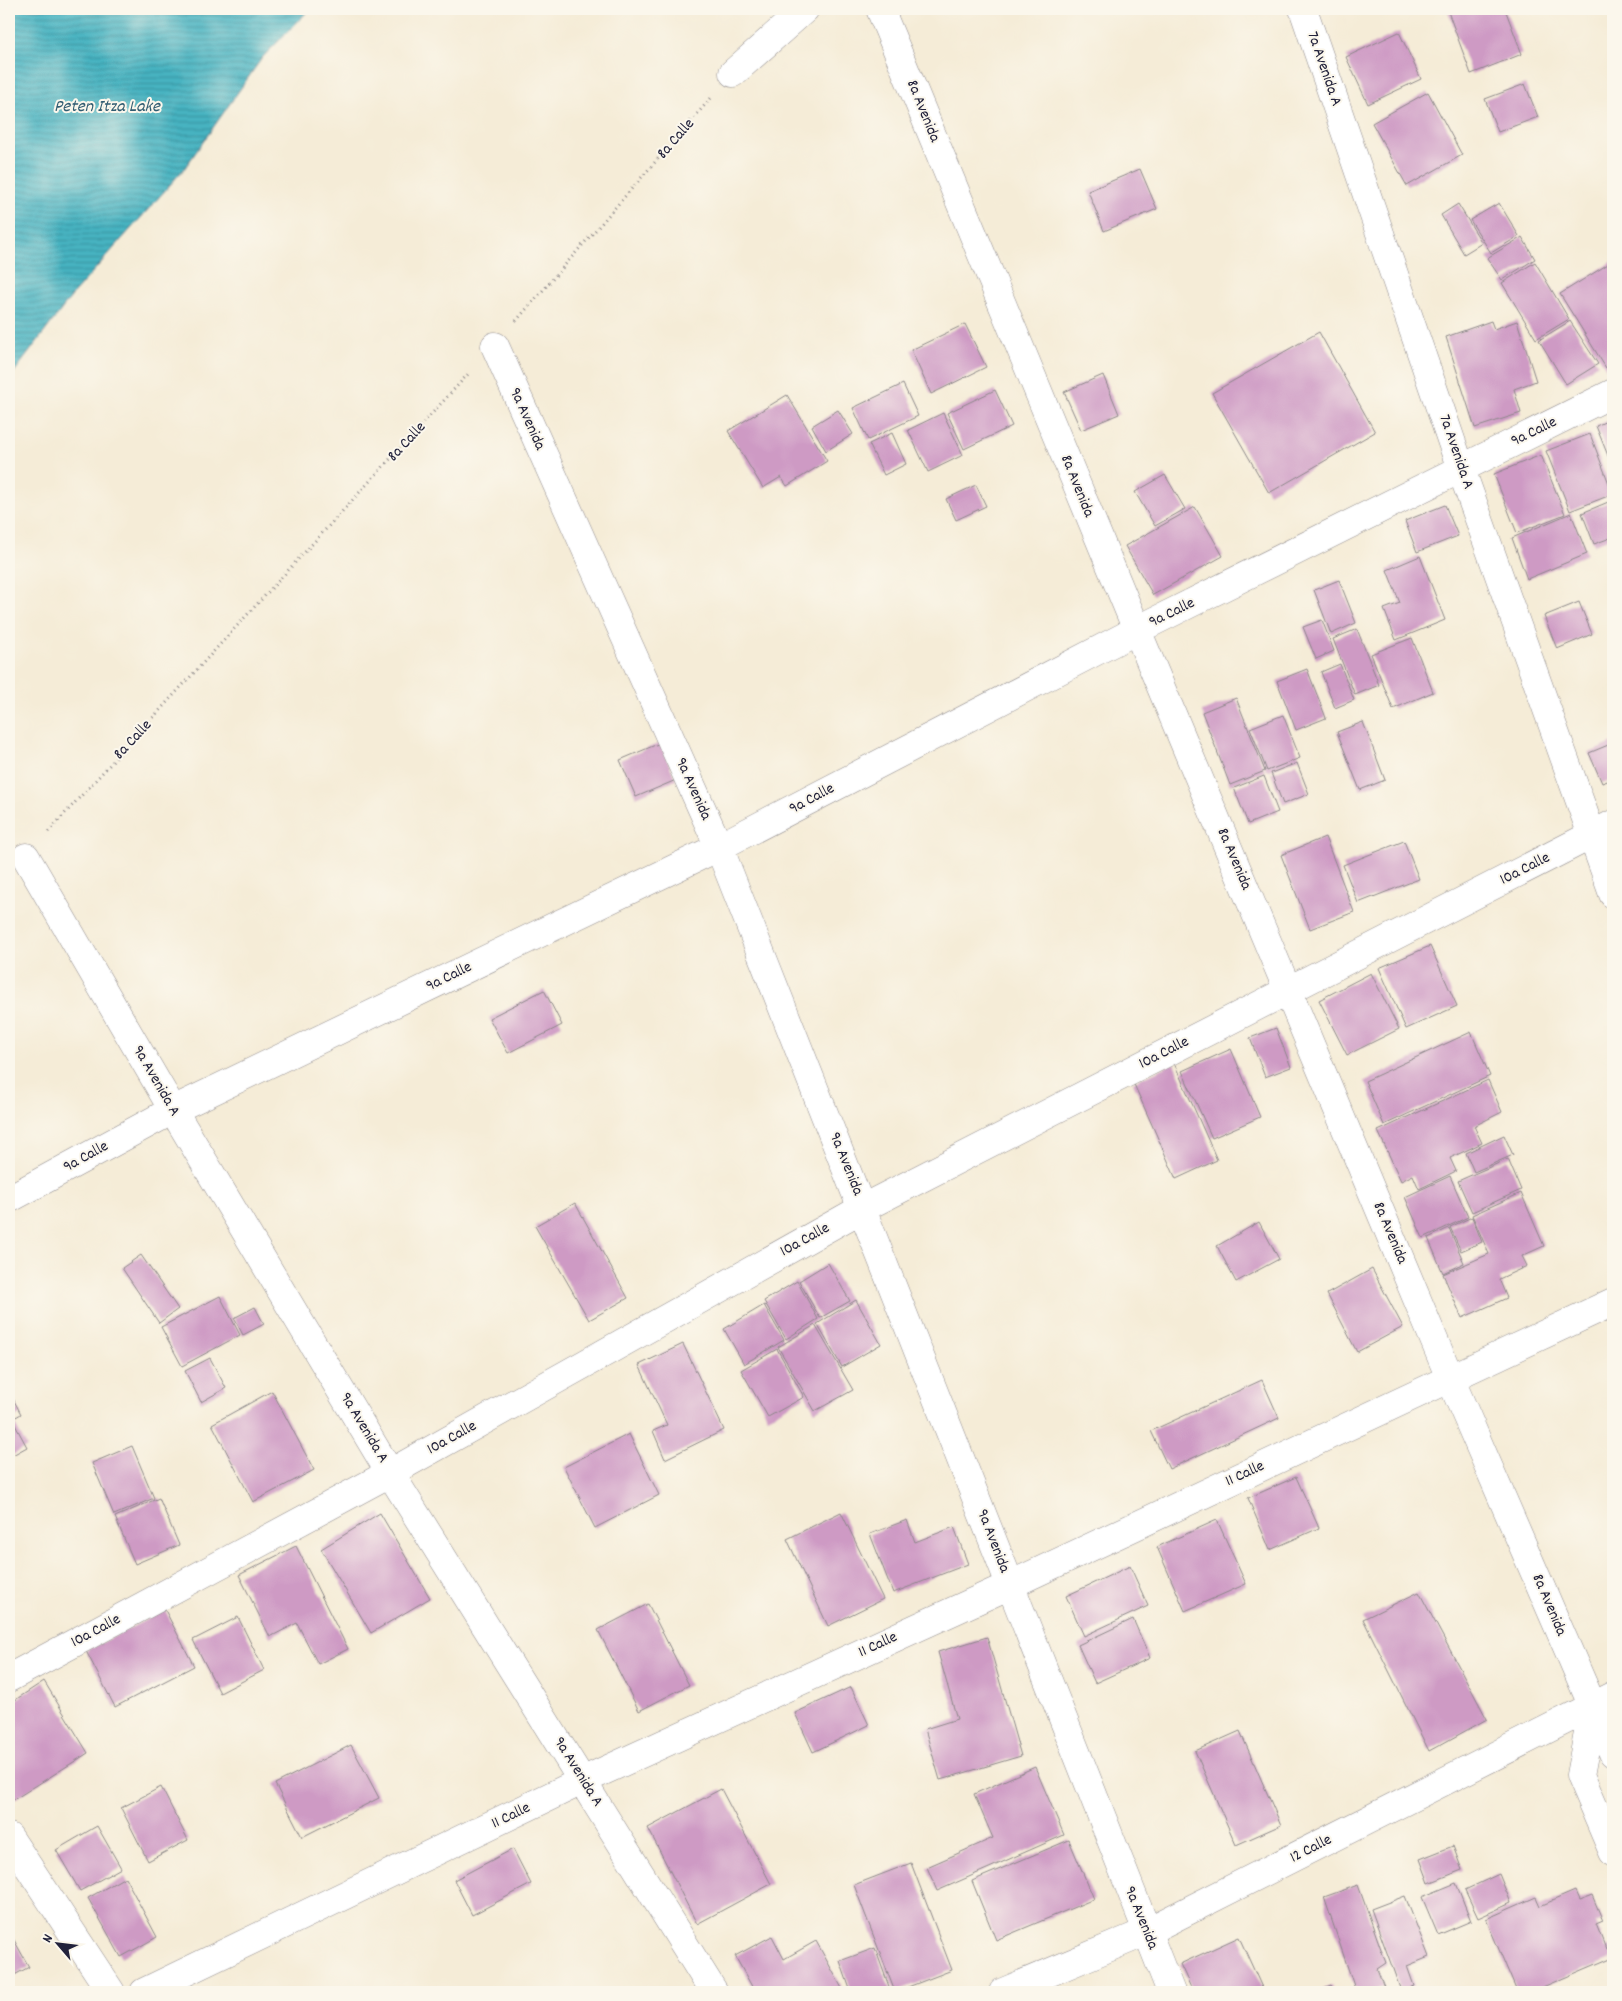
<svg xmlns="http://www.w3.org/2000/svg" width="1622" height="2001" font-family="Dekko,sans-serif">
<defs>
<pattern id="water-rules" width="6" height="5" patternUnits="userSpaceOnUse" patternTransform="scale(1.25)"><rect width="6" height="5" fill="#46b3c1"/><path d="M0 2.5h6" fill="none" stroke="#3a919e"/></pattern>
</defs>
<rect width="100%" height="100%" fill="#fbf7ec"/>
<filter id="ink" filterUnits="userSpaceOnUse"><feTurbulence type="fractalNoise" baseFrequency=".02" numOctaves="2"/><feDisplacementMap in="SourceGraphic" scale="10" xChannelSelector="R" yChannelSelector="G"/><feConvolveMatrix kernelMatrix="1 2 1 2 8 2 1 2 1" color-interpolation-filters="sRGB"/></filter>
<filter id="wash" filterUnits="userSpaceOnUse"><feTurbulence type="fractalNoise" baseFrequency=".0096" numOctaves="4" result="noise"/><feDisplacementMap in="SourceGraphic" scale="20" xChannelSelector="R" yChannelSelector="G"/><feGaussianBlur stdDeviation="1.12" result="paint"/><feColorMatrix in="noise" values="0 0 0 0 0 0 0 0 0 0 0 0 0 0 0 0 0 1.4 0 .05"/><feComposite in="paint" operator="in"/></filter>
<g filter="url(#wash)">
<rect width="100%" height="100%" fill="#f5ecd7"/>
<!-- water -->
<path fill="url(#water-rules)" stroke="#346a7e" d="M9 9H310L262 58 184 169 74 293 9 379Z"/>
<g id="blocks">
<!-- building -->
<path fill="#ce9ac4" d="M1447 9H1505L1522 54 1471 74Z
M1399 32 1421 79 1368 104 1346 57Z
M1525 84 1538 117 1498 132 1485 99Z
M1428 92 1462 155 1407 186 1372 123Z
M1140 169 1157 209 1104 231 1088 191Z
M1499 203 1519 236 1491 253 1470 220Z
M1458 204 1482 243 1464 254 1441 215Z
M1522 237 1535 259 1502 280 1487 258Z
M1613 261V364L1606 368 1560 294Z
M1535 262 1569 319 1536 339 1502 283Z
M1491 321 1494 329 1517 321 1536 381 1514 389 1521 413 1475 428 1446 337Z
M1570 321 1598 364 1566 384 1539 340Z
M965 324 986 367 931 394 911 350Z
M1319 332 1375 432 1269 493 1212 393Z
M1103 375 1119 414 1081 430 1064 392Z
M903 384 918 416 868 440 853 408Z
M995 390 1012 426 964 449 947 413Z
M787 395 827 461 787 486 781 477 763 488 728 431Z
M838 410 853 434 826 451 812 426Z
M943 413 963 455 928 472 908 430Z
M1613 418V468L1596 426Z
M892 433 906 464 884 475 869 444Z
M1590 434 1613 494 1570 511 1546 451Z
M1541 455 1565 514 1517 533 1494 474Z
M1165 475 1185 509 1155 526 1135 492Z
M976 485 986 506 956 520 946 499Z
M1613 500V537L1594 544 1582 513Z
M1445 505 1458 536 1417 552 1405 521Z
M1195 507 1223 556 1153 595 1125 546Z
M1571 513 1587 554 1527 579 1512 538Z
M1420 556 1445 620 1396 640 1384 609 1400 603 1387 570Z
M1339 580 1356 623 1331 634 1314 590Z
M1579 602 1592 634 1557 649 1544 616Z
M1322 620 1334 651 1316 659 1303 627Z
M1357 629 1379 685 1355 695 1333 639Z
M1412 638 1433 692 1393 709 1371 654Z
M1340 664 1354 700 1335 708 1321 672Z
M1307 669 1326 718 1296 730 1277 681Z
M1236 698 1265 771 1230 785 1202 712Z
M1283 715 1300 758 1267 771 1250 728Z
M1363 722 1385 780 1360 790 1337 732Z
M660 743 676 780 636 797 620 760Z
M1613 743V779L1602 783 1589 753Z
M1297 763 1309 794 1283 804 1271 773Z
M1264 776 1278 812 1248 824 1234 788Z
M1325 837 1354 912 1310 929 1281 855Z
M1404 841 1419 879 1358 903 1343 865Z
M1430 946 1457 1006 1406 1029 1379 968Z
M1371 973 1399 1029 1347 1055 1319 1000Z
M544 990 562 1025 508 1053 489 1018Z
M1276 1028 1291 1067 1265 1077 1250 1038Z
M1471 1032 1490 1076 1384 1125 1365 1081Z
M1231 1049 1260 1117 1212 1138 1182 1071Z
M1174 1063 1217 1160 1176 1179 1133 1082Z
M1488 1080 1502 1112 1474 1126 1482 1143 1450 1158 1456 1171 1419 1189 1413 1175 1401 1181 1378 1131Z
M1504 1135 1513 1155 1474 1172 1466 1153Z
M1508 1159 1521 1190 1472 1212 1458 1181Z
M1450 1176 1468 1217 1423 1238 1405 1197Z
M1521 1193 1544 1246 1522 1256 1527 1266 1499 1279 1507 1298 1462 1318 1443 1274 1489 1254 1472 1215Z
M575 1203 628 1298 589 1320 535 1226Z
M1472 1217 1482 1242 1461 1251 1450 1227Z
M1259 1222 1279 1259 1236 1282 1217 1246Z
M1449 1228 1464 1263 1443 1273 1428 1238Z
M141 1255 178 1309 159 1323 122 1268Z
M828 1263 850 1301 820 1318 799 1281Z
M1372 1269 1403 1327 1357 1352 1327 1294Z
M797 1281 818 1319 786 1339 764 1301Z
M220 1296 240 1335 182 1366 161 1327Z
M856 1300 881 1344 842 1367 817 1324Z
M764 1305 784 1340 744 1364 724 1329Z
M255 1307 264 1324 243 1335 234 1318Z
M815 1325 853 1390 815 1411 778 1347Z
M683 1344 724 1430 665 1459 653 1431 667 1425 639 1365Z
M777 1349 804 1397 768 1417 741 1370Z
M210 1358 226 1388 201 1402 185 1371Z
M1262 1380 1279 1418 1169 1469 1151 1431Z
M9 1391 21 1414 9 1421Z
M272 1391 314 1470 253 1502 212 1424Z
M14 1423 27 1447 9 1457V1426Z
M629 1434 659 1495 595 1528 564 1467Z
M132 1446 154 1498 114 1515 92 1463Z
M1296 1477 1319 1528 1270 1550 1248 1498Z
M159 1498 179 1545 135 1564 115 1517Z
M841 1512 883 1599 828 1626 787 1539Z
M380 1513 430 1598 371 1633 321 1549Z
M907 1520 915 1542 954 1527 968 1564 893 1593 870 1534Z
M1217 1520 1246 1584 1185 1611 1157 1547Z
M296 1546 348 1649 318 1664 297 1623 270 1637 239 1575Z
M1130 1566 1148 1606 1084 1636 1066 1596Z
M1419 1592 1487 1719 1429 1751 1363 1619Z
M648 1604 689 1685 639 1711 598 1630Z
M165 1610 194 1666 115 1707 86 1651Z
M238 1617 264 1670 220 1693 193 1640Z
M1133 1619 1150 1658 1095 1683 1078 1645Z
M987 1637 1021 1756 940 1780 925 1729 957 1719 938 1652Z
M44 1681 88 1753 10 1802 9 1704Z
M851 1687 869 1725 813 1752 795 1713Z
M1240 1731 1281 1825 1236 1845 1195 1751Z
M351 1745 379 1798 302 1837 275 1784Z
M1035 1767 1064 1835 937 1891 927 1867 993 1838 974 1794Z
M161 1787 188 1840 148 1861 121 1808Z
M721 1789 771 1884 697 1924 648 1828Z
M97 1826 121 1868 80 1891 56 1850Z
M1069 1840 1094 1899 996 1940 972 1881Z
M1453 1846 1462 1870 1429 1883 1420 1859Z
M513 1849 531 1884 472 1915 454 1880Z
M911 1863 952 1970 895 1992 854 1885Z
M1499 1874 1511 1903 1478 1918 1465 1890Z
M125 1877 157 1937 121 1957 88 1898Z
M1456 1883 1471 1921 1438 1935 1422 1897Z
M1358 1885 1386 1963 1377 1969 1384 1987 1369 1992H1356L1324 1897Z
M1575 1891 1579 1900 1592 1895 1603 1921 1596 1924 1606 1949 1611 1946 1613 1957 1531 1992H1517L1486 1919 1536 1897 1540 1906Z
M1405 1896 1429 1957 1407 1966 1414 1986 1401 1991 1371 1909Z
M9 1931 29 1967 9 1978Z
M772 1936 784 1959 816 1941 844 1992H755L735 1956Z
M1239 1937 1264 1992H1193L1180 1964Z
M875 1948 891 1992H851L840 1961Z
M1331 1986 1333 1992H1316Z"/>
</g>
</g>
<g filter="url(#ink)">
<use href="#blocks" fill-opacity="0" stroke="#8c8789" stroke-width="1"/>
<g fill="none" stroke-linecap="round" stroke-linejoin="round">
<!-- street casing -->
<g stroke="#8c8789" stroke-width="29">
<path id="street" d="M880 9 1137 630 1450 1378 1613 1753
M1303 9 1461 469 1613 894
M733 73 805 9
M495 346 719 847 1171 1992
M26 857 173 1110 390 1473 714 1992
M9 1199 173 1110 719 847 1137 630 1613 393
M9 1678 390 1473 863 1208 1613 824
M1593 1707 1580 1775 1613 1852
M9 1837 111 1992
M144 1992 584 1780 1010 1585 1613 1302
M1003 1992 1146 1932 1613 1696"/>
</g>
<!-- path -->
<path stroke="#8c8789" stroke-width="3" stroke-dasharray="1 4" stroke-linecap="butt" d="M516 321 711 98
M48 832 470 372"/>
<!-- street -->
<use href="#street" stroke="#fff" stroke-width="28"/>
</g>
</g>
<g text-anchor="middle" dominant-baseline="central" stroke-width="4" stroke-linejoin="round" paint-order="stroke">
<!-- street labels -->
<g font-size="16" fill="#22223b" stroke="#fbf7ec">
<text transform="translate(1324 69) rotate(71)">7a Avenida A</text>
<text transform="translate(923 111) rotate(68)">8a Avenida</text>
<text transform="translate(676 139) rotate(-49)">8a Calle</text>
<text transform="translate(527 419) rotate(66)">9a Avenida</text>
<text transform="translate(1534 432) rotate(-26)">9a Calle</text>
<text transform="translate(407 442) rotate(-47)">8a Calle</text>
<text transform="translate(1456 452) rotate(71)">7a Avenida A</text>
<text transform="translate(1077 486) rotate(68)">8a Avenida</text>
<text transform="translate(1172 613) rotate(-26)">9a Calle</text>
<text transform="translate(133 740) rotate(-47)">8a Calle</text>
<text transform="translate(693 789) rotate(66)">9a Avenida</text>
<text transform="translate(812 799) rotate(-28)">9a Calle</text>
<text transform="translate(1234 859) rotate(67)">8a Avenida</text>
<text transform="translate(1525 869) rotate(-27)">10a Calle</text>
<text transform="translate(449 977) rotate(-26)">9a Calle</text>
<text transform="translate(1164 1053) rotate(-27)">10a Calle</text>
<text transform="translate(156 1081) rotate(60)">9a Avenida A</text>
<text transform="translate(86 1157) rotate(-29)">9a Calle</text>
<text transform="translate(846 1164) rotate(68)">9a Avenida</text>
<text transform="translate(1390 1233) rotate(67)">8a Avenida</text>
<text transform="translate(805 1240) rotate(-29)">10a Calle</text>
<text transform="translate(364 1428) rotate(59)">9a Avenida A</text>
<text transform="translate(452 1438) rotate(-29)">10a Calle</text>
<text transform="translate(1245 1474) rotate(-25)">11 Calle</text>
<text transform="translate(993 1541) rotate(69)">9a Avenida</text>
<text transform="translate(1549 1605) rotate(67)">8a Avenida</text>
<text transform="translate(96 1631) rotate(-28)">10a Calle</text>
<text transform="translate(878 1645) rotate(-25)">11 Calle</text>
<text transform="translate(578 1772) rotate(58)">9a Avenida A</text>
<text transform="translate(511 1816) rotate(-26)">11 Calle</text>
<text transform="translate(1311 1849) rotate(-27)">12 Calle</text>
<text transform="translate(1141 1918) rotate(68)">9a Avenida</text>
</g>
<!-- water labels -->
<g font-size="18" font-style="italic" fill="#305c71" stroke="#fbf7ec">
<text x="107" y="107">Peten Itza Lake</text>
</g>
</g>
<!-- margin -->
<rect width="1622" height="2001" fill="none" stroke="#fbf7ec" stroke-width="30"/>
<!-- north arrow -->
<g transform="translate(58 1944) rotate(298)" stroke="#fbf7ec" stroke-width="4" paint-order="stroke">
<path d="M0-4L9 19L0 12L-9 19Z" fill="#22223b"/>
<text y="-8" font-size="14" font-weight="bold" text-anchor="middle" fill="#22223b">N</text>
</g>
</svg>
